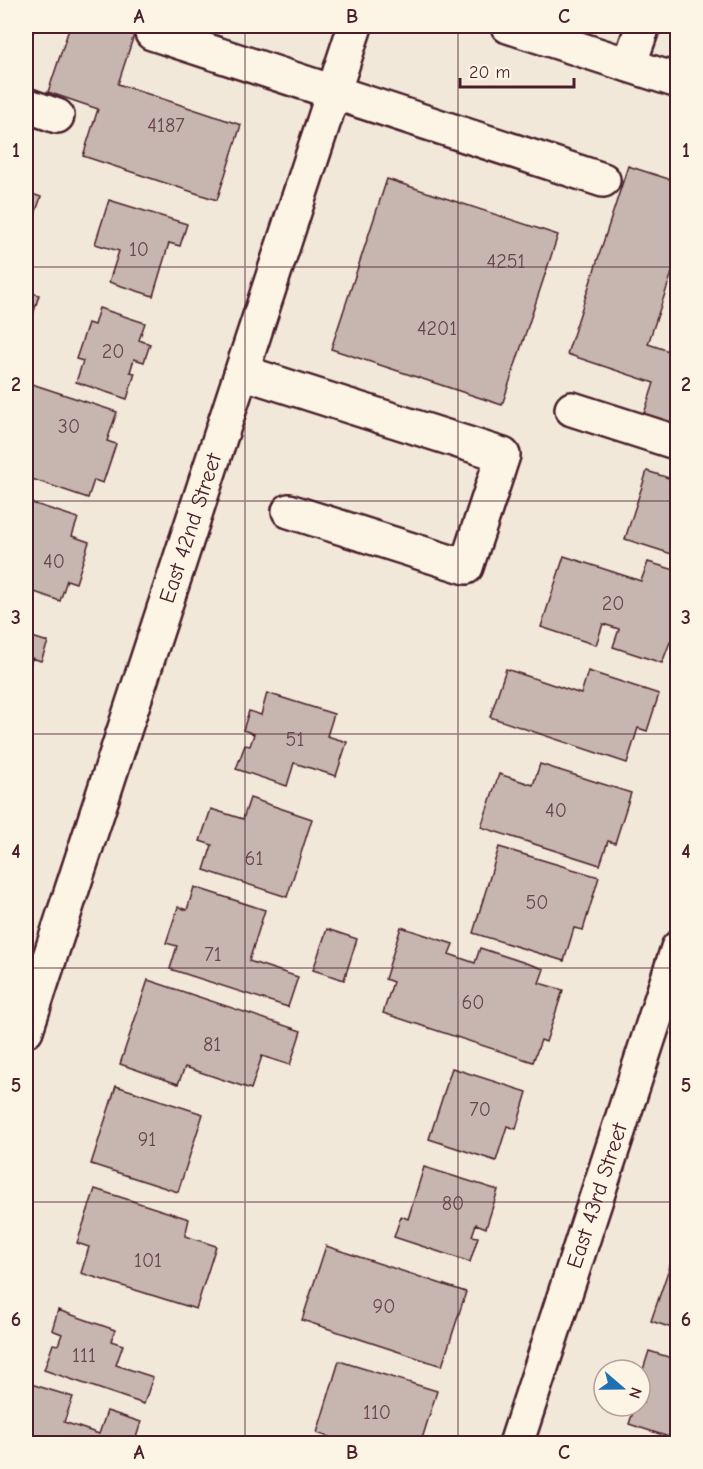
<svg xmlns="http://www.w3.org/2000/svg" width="703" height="1469" font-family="'Comic Neue',sans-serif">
<rect width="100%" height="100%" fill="#f1e8da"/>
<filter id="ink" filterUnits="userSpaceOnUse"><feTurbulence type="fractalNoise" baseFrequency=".0167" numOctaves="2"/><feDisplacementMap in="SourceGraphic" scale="12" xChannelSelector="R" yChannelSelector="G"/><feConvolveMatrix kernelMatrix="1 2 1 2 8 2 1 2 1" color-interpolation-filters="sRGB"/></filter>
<g filter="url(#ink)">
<!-- building -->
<path fill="#c7b6af" stroke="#4a1f2b" stroke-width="1.5" d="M26 26H35L26 54Z
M70 26H137L118 84 241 125 217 200 83 156 98 109 48 92Z
M628 166 678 182V255L648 344 678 354V432L642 420 654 383 567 354Z
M387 179 558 235 502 405 331 349Z
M26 192 41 197 26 240Z
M109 200 187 224 180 246 169 243 153 296 109 282 119 251 95 244Z
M26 278 31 280 27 291 39 295 26 338Z
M99 308 145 323 139 340 150 344 144 362 134 359 130 372 135 373 127 399 76 382 83 361 76 359 88 323 94 325Z
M26 382 117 412 107 441 116 444 103 483 94 480 88 498 26 477Z
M647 471 678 481V556L625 539Z
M26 501 78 518 72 536 89 542 76 583 67 580 60 601 26 589Z
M564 556 641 581 648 562 678 571V636L675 643 670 642 662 663 613 647 619 629 603 624 596 645 541 627Z
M26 635 48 642 41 661 32 658 26 680Z
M506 669 581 694 588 671 659 694 647 731 638 728 627 763 490 717Z
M267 693 334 714 327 736 347 742 336 776 294 763 287 786 236 769 245 745 250 746 254 734 243 730 249 711 261 715Z
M540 764 631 793 615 843 608 841 600 865 481 827 499 774 533 785Z
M250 798 312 819 287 897 204 870 212 845 200 841 211 809 243 819Z
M499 847 599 877 583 930 574 928 564 961 473 933Z
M194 887 265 910 249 961 298 977 288 1007 170 969 177 946 166 943 178 907 187 910Z
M401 927 453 944 449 954 475 963 480 948 544 969 539 983 563 990 546 1042 541 1040 533 1062 383 1013 393 982 385 979Z
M327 929 357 939 344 980 313 970Z
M148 980 301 1031 290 1065 262 1056 251 1089 185 1067 178 1084 120 1064Z
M452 1068 527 1092 516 1129 507 1126 496 1161 429 1139Z
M116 1086 203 1114 178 1192 91 1164Z
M424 1167 498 1190 486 1228 476 1224 472 1236 478 1237 470 1262 394 1237 401 1216 408 1219Z
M95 1189 189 1219 185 1236 216 1246 196 1309 81 1273 89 1247 77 1243Z
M678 1242V1330L651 1321Z
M326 1246 466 1292 442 1366 302 1320Z
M58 1310 115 1330 111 1341 123 1345 116 1365 153 1377 144 1404 44 1370 53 1344 58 1345 62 1334 52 1330Z
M649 1351 678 1360V1440L629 1424 635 1406H640V1402L643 1403 648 1390 640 1387V1379Z
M339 1361 437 1391 421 1442 414 1440 413 1444H350L317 1433Z
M31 1384 73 1397 64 1422 99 1434 107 1411 141 1422 134 1444H26V1400Z"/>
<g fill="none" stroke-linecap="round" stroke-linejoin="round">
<!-- minor casing -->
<g stroke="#4a1f2b" stroke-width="38">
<g id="minor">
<path d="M154 26 152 33 603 180"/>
<path d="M629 65 643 26"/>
<path d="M26 105 57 116"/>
<path d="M242 372 503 455 466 567 289 511"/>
<path d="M572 409 678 443"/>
<path id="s1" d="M26 1030 355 26"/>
<path id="s2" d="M516 1444 678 948"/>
</g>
</g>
<!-- major casing -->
<g stroke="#4a1f2b" stroke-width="38">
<path id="major" d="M508 26 678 81"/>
</g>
<!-- minor -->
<use href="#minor" stroke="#fcf5e5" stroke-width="33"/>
<!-- major -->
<use href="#major" stroke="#fcf5e5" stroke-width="33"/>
</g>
</g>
<!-- grid -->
<path fill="none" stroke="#4a1f2b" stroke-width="1.5" stroke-opacity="0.55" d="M245 26V1444M458 26V1444M26 267H678M26 501H678M26 734H678M26 968H678M26 1202H678"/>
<g text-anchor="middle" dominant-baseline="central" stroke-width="6" stroke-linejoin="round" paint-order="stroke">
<!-- number labels -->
<g font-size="20" fill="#69454c">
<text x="166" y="125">4187</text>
<text x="139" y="249">10</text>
<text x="506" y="261">4251</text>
<text x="437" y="328">4201</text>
<text x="113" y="351">20</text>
<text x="69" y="426">30</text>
<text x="54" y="561">40</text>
<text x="613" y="603">20</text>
<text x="295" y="739">51</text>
<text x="556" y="810">40</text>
<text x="254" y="858">61</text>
<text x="537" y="902">50</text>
<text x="213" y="954">71</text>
<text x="473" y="1002">60</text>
<text x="212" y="1044">81</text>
<text x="480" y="1109">70</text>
<text x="147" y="1139">91</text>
<text x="453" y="1203">80</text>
<text x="148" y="1260">101</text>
<text x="384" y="1306">90</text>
<text x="84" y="1355">111</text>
<text x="377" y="1412">110</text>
</g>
<!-- street labels -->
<g font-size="22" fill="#4a1f2b" stroke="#fcf5e5">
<text stroke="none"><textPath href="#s1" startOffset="528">East 42nd Street</textPath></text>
<text stroke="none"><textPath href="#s2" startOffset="261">East 43rd Street</textPath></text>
</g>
</g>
<!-- margin -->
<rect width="703" height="1469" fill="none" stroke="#fcf5e5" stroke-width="66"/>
<!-- north arrow -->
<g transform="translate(622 1388) rotate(110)"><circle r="28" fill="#fcf5e5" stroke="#b59f9b" stroke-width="1.5"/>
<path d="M0-4.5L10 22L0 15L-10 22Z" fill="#1f6fb2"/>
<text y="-9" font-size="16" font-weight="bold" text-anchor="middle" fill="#4a1f2b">N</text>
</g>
<!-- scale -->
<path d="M460 78v9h114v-9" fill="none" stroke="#4a1f2b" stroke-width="3"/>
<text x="469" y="78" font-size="18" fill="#4a1f2b" stroke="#fcf5e5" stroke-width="4.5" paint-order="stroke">20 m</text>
<rect x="33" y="33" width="637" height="1403" fill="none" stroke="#4a1f2b" stroke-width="2"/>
<g font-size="20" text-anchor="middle" font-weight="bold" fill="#4a1f2b">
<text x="139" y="23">A</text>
<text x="352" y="23">B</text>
<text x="564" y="23">C</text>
<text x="16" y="157">1</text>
<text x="686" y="157">1</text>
<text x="16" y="391">2</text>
<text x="686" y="391">2</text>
<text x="16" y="624">3</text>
<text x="686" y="624">3</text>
<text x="16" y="858">4</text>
<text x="686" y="858">4</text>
<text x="16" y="1092">5</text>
<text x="686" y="1092">5</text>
<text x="16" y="1326">6</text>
<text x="686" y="1326">6</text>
<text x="139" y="1459">A</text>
<text x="352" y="1459">B</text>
<text x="564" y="1459">C</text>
</g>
</svg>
